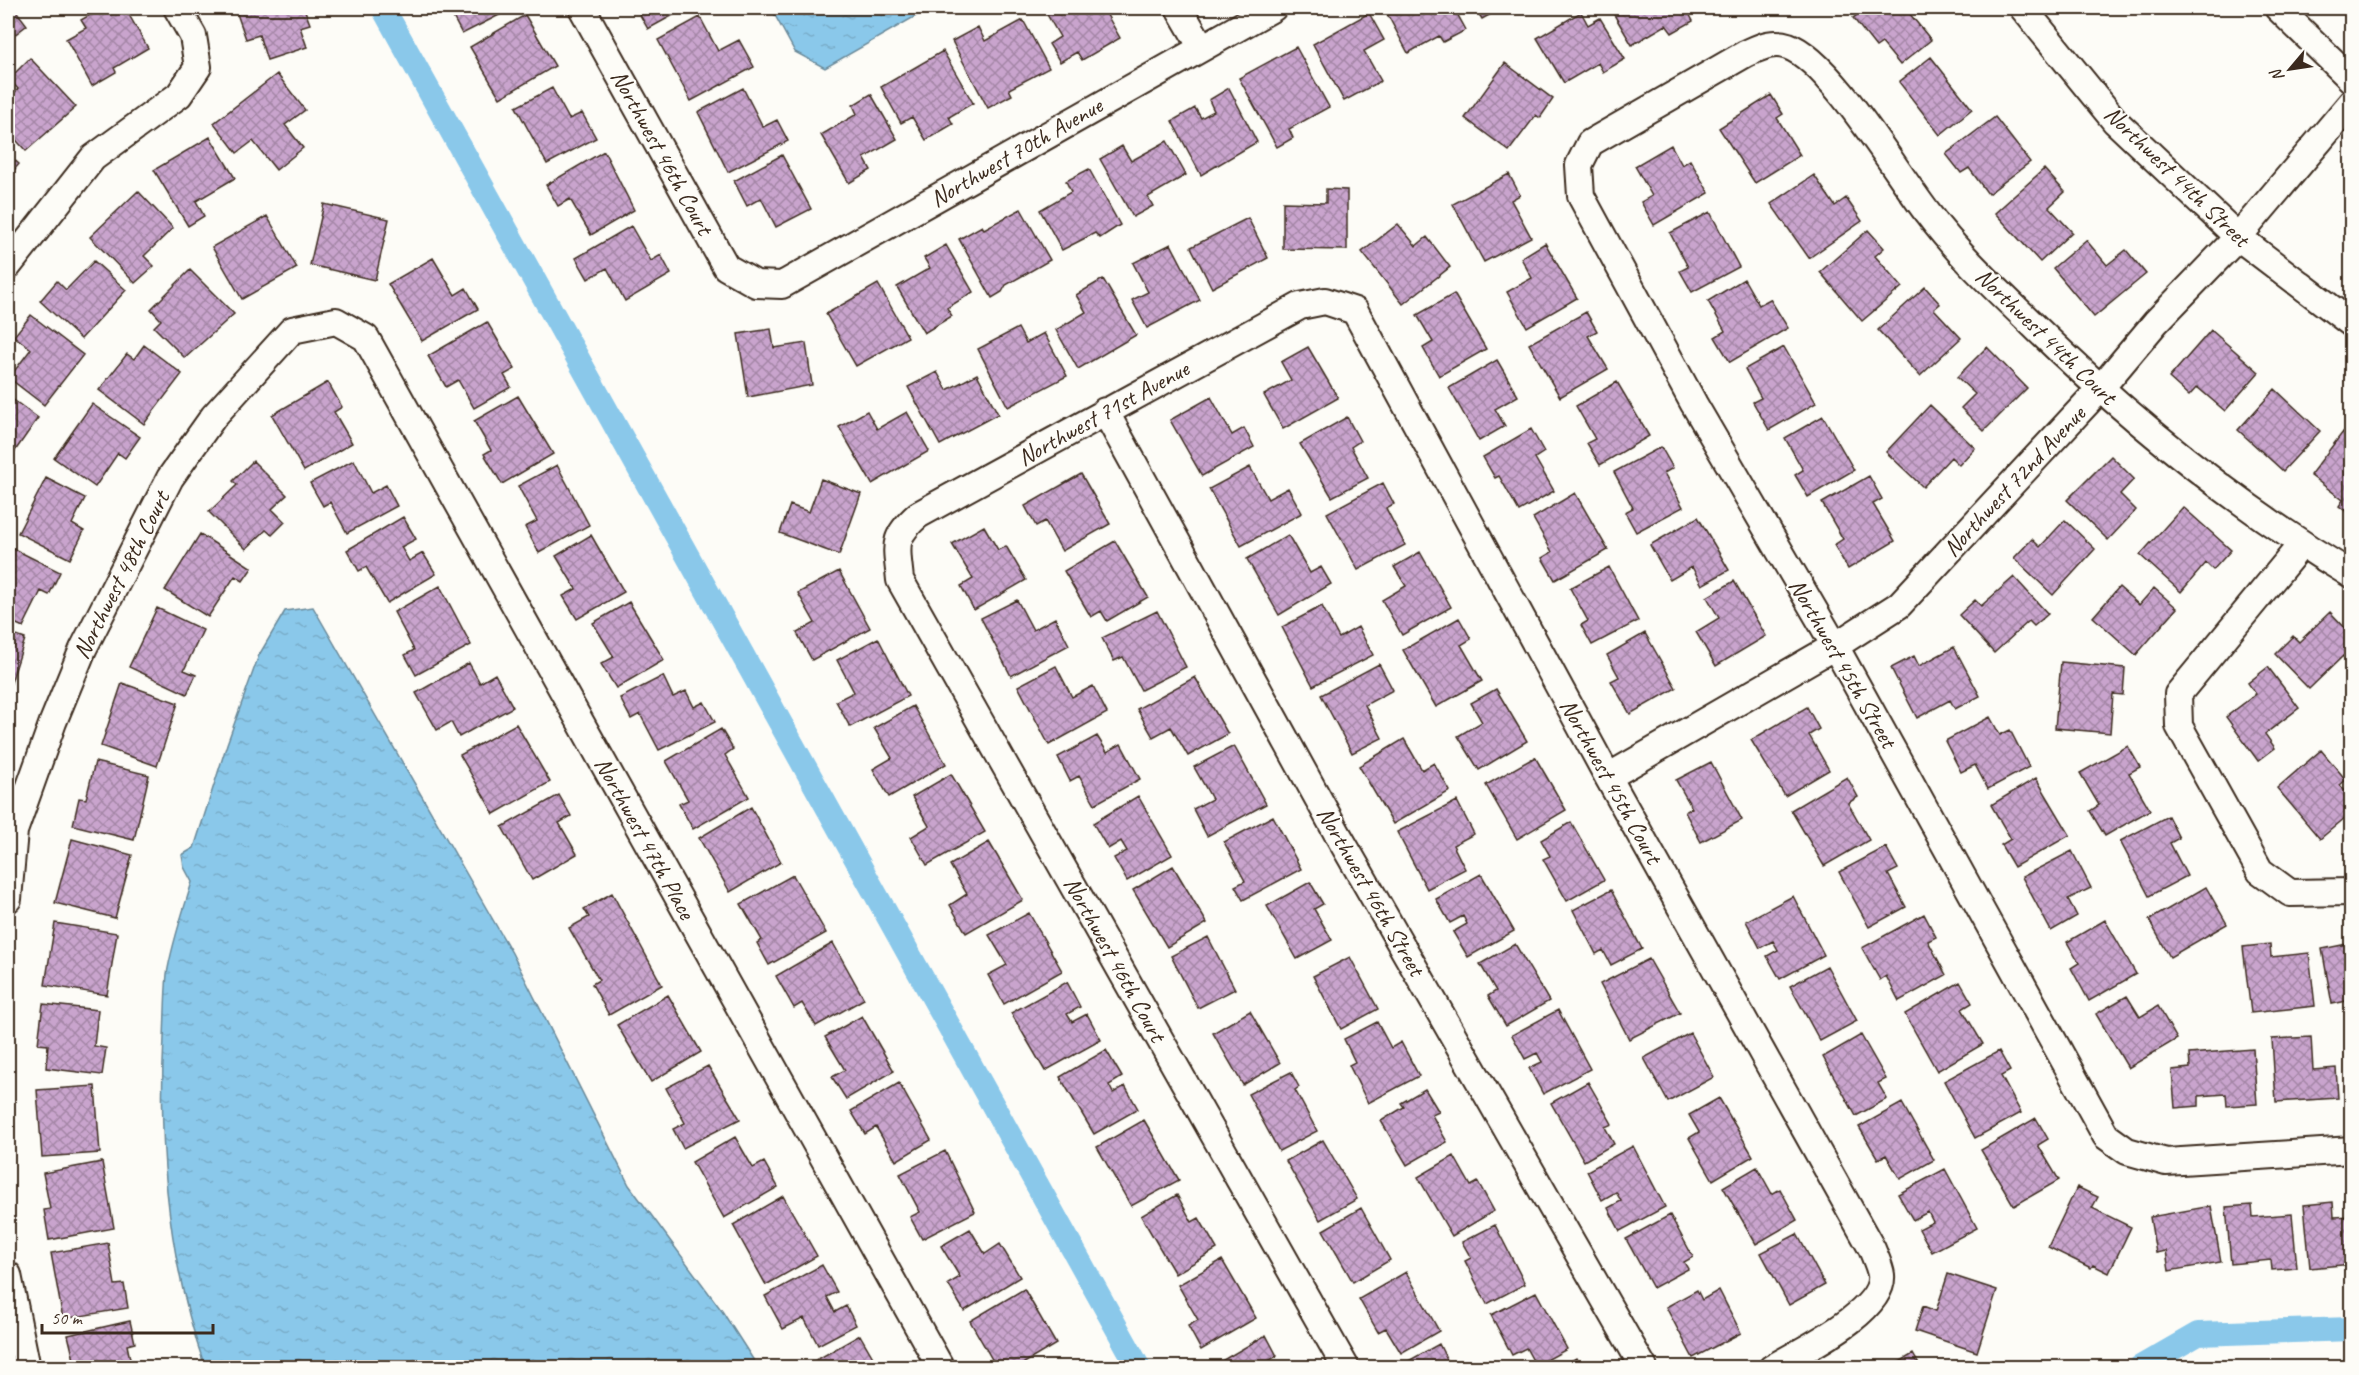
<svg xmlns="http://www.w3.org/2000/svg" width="2359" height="1375" font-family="Caveat,sans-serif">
<defs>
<pattern id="water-ripples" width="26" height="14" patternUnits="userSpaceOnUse" patternTransform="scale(1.5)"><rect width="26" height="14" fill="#8ac8ea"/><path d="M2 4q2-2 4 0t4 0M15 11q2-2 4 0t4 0" fill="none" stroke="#78acc8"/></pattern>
<pattern id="building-cross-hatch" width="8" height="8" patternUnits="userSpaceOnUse" patternTransform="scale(1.5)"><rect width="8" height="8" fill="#c9a4cd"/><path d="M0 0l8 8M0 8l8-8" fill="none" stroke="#a486a6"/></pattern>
</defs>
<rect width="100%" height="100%" fill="#fdfcf7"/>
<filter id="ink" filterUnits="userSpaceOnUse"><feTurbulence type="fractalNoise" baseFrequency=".0167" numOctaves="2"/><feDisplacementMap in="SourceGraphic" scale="12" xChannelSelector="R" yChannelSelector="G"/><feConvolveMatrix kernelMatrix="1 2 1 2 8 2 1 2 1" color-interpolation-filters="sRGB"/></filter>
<g filter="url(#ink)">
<!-- water -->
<path fill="url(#water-ripples)" stroke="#6a8998" stroke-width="1.5" d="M771 8H930L825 68 795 52Z
M313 607 512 953 629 1185 722 1311 758 1367H205C168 1261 158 1151 164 1038 165 1017 165 995 167 974 172 943 183 912 192 882L184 867 182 855 194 848 227 744 259 655 285 611Z"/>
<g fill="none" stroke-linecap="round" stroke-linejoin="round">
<!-- canal -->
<path stroke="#8ac8ea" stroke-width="24" d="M383 8 1139 1368
M2139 1368 2198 1334 2352 1329"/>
</g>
<!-- building -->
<path fill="url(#building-cross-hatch)" stroke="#3b2a1e" stroke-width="1.5" d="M8 8H14L27 25 8 40Z
M102 8H125L148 48 114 68 116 72 92 86 66 39 86 28 81 20Z
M235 8H304L310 24 300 27 307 47 267 60 259 35 246 39Z
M460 8H513L462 34 452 15 461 10Z
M636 8H686L648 29Z
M1050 8H1103L1120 38 1082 60 1077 52 1060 62 1049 44 1060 37 1045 11Z
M1390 8H1454L1466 30 1443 42 1439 36 1408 53 1385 10Z
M1475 8H1502L1482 19Z
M1610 8H1686L1693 21 1672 33 1666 25 1632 45Z
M1698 8H1713L1701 14Z
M1867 8H1905L1931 40 1900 65 1882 43 1876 47 1853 18Z
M1581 12 1588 25 1600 18 1625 59 1603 72 1598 63 1564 83 1537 38Z
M1369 13 1384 40 1364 51 1381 81 1344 101 1313 44Z
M525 15 555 66 500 98 470 47Z
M700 17 718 51 739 40 754 67 691 101 658 40Z
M1023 20 1049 68 1009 89 1012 95 988 108 952 41 978 27 985 41Z
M1296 47 1329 107 1289 129 1293 138 1277 147 1239 78Z
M943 51 973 103 949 117 953 124 926 140 912 117 901 123 881 87Z
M1931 57 1972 109 1940 135 1899 82Z
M30 58 76 107 26 151 8 131V99L18 89 9 79Z
M1505 63 1553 99 1540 118 1536 115 1509 151 1465 118Z
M277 74 305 110 285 125 303 148 276 170 253 141 237 153 214 123Z
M552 88 569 119 582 113 596 138 547 164 516 107Z
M743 88 763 127 777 120 788 141 728 172 698 112Z
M1229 88 1257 142 1201 175 1172 121 1195 108 1201 118 1214 111 1209 100Z
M871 94 897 139 864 158 871 170 849 183 821 135 857 114 853 105Z
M1771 95 1783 114 1777 118 1800 155 1755 183 1719 128Z
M1995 117 2030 162 1988 194 1969 168 1961 173 1946 154Z
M210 137 235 178 196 201 204 216 188 226 154 170Z
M1167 141 1186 175 1148 197 1153 206 1133 217 1100 159 1122 146 1131 161Z
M1671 145 1682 165 1690 160 1709 193 1654 225 1641 202 1652 196 1635 166Z
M604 151 634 210 591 235 570 199 558 206 546 185Z
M8 154 19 164 8 177Z
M782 155 811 209 776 227 761 198 747 206 734 181Z
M1089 169 1120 225 1100 238 1095 233 1062 250 1040 210 1071 192 1066 181Z
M2044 169 2065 192 2049 207 2072 232 2040 262 1995 213Z
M1509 174 1520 195 1511 200 1531 237 1484 262 1453 204Z
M1814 175 1835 206 1846 198 1862 221 1809 258 1771 204Z
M1326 189 1347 190V250L1283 249V202L1326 203Z
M138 191 173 228 144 256 154 266 135 283 90 237Z
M324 204 389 219 375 280 310 265Z
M1021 209 1050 260 1006 285 1002 292 992 298 959 239 982 226 984 229Z
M1710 212 1739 267 1692 292 1680 271 1688 267 1670 233Z
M267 216 297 268 242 299 212 247Z
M1248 218 1268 258 1212 288 1191 247Z
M1398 224 1416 246 1427 237 1450 267 1403 304 1362 252Z
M631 226 651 261 661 255 671 274 625 301 607 268 588 279 576 258Z
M1868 230 1884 248 1875 256 1902 287 1862 321 1820 272Z
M2086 240 2107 265 2126 250 2146 274 2094 317 2053 268Z
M1545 243 1577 298 1527 327 1507 292 1532 278 1521 258Z
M1171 244 1200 300 1147 328 1132 300 1148 292 1133 263Z
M946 245 973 292 947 308 952 316 924 333 897 287 930 268 924 258Z
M433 258 455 295 466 288 478 309 422 341 388 284Z
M94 261 126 290 81 339 40 301 57 281 66 290Z
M190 270 234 314 185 358 154 327 161 320 151 309Z
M1103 279 1136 335 1078 369 1056 330 1086 312 1076 295Z
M1744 279 1759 305 1770 299 1788 328 1730 362 1715 337 1725 331 1708 301Z
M878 284 908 337 856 366 826 314Z
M1925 287 1940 304 1934 309 1961 338 1920 376 1878 330Z
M1454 294 1486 349 1439 376 1423 348 1433 342 1417 315Z
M1586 312 1597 331 1588 336 1608 369 1560 397 1529 344Z
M31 315 83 355 44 405 9 378 31 349 14 336Z
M487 322 515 369 504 375 511 387 474 408 458 380 446 387 428 356Z
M1018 328 1026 343 1044 333 1067 376 1008 407 978 349Z
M771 329 774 348 806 343 812 385 748 397 738 334Z
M2211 330 2259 372 2225 411 2197 387 2189 396 2169 378Z
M144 345 182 374 144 424 99 390 127 354 134 359Z
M1308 347 1338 398 1283 429 1264 395 1291 380 1281 362Z
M1784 347 1816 403 1769 430 1753 402 1761 398 1745 369Z
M1987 347 2027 388 1984 431 1961 408 1975 394 1957 377Z
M1497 360 1518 396 1495 409 1505 426 1479 441 1449 388Z
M937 372 947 390 977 374 998 414 940 445 908 387Z
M328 382 342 407 334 412 352 443 304 471 272 415Z
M1617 382 1649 436 1600 465 1587 443 1595 439 1576 406Z
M2275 389 2320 431 2283 471 2238 430Z
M8 396 38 418 8 461Z
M518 396 553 454 502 484 484 454 491 450 474 421Z
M1211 397 1232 435 1244 428 1254 447 1202 476 1170 420Z
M92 404 140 437 125 458 118 453 95 487 54 458Z
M1930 405 1975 448 1959 465 1951 457 1923 487 1886 452Z
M867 411 877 429 907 412 929 451 872 484 839 427Z
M1823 416 1854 470 1808 497 1795 475 1803 470 1785 438Z
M1347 417 1360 441 1351 447 1368 478 1332 497 1300 444Z
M1531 429 1544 452 1535 458 1554 491 1519 511 1499 476 1495 478 1483 457Z
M2343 432 2352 439V516L2339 506 2343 500 2310 475Z
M1661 447 1673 468 1664 473 1683 507 1636 532 1625 512 1633 508 1614 472Z
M2111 456 2134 479 2120 494 2136 510 2108 540 2067 500Z
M354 460 371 493 386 485 397 506 347 533 330 502 323 506 310 483Z
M253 461 287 495 272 509 285 522 272 535 266 530 246 549 209 512 237 485 233 481Z
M557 465 589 525 539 553 525 527 537 521 518 486Z
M1250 467 1268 499 1288 488 1302 513 1241 546 1209 489Z
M1081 474 1110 524 1062 551 1045 521 1036 526 1025 506Z
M1869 476 1882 499 1873 504 1895 541 1848 569 1834 545 1843 539 1822 503Z
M46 478 85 498 72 524 84 531 70 559 18 533Z
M821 479 861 494 839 555 780 533 790 505 809 512Z
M1383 483 1394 504 1386 508 1405 545 1358 570 1327 513Z
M1575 493 1608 550 1555 580 1542 558 1552 552 1533 518Z
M2183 507 2231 550 2213 570 2206 563 2181 592 2140 555Z
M403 517 416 539 401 547 409 561 423 553 436 574 387 603 366 567 359 571 347 550Z
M1698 517 1729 570 1702 585 1692 567 1670 580 1650 545Z
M2065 520 2095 549 2053 595 2014 558 2032 539 2040 547Z
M984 526 998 550 1006 546 1026 580 974 610 961 586 973 579 952 544Z
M200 534 252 568 243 581 235 576 208 617 165 590Z
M591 535 624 592 577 619 563 596 576 589 556 556Z
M1288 535 1310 573 1321 567 1331 584 1279 615 1247 559Z
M1115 541 1148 597 1107 621 1101 611 1091 617 1064 571Z
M10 547 60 572 49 595 41 591 23 627 8 620Z
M1420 552 1451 607 1402 635 1382 600 1406 586 1394 567Z
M1609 567 1638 621 1592 645 1581 625 1588 621 1570 588Z
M839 571 870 628 812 660 797 633 815 623 798 593Z
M2014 577 2048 614 2034 626 2029 621 1994 653 1959 615 1975 600 1981 606Z
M1734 581 1766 636 1716 666 1696 632 1719 618 1707 597Z
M440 586 471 645 416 675 405 655 414 650 394 612Z
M2119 587 2139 605 2154 588 2177 608 2136 655 2093 617Z
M1017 600 1033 630 1055 618 1069 645 1011 676 981 618Z
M629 602 664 660 616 688 601 664 614 657 593 623Z
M1322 606 1339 638 1358 627 1373 655 1313 686 1282 627Z
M157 608 203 630 184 670 196 675 187 694 129 667Z
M1157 611 1186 667 1141 690 1123 657 1114 661 1102 638Z
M2330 612 2352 635V658L2347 662 2343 656 2309 689 2275 654 2293 636 2299 642Z
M1459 618 1471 639 1461 645 1482 681 1436 707 1403 650Z
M8 633 25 639 8 692Z
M1645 633 1676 688 1630 714 1611 681 1619 677 1607 655Z
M878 638 908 696 850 727 836 701 854 692 837 660Z
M1954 647 1980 696 1955 709 1950 700 1917 718 1891 668 1914 656 1919 666Z
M2061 662 2125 668 2123 695 2113 694 2110 733 2055 728Z
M469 663 480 683 495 674 513 707 459 737 451 722 437 730 416 693Z
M1379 664 1393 690 1365 705 1382 738 1352 753 1321 695Z
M1056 666 1072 697 1093 686 1107 713 1049 745 1018 686Z
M2268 667 2299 708 2265 734 2275 748 2258 761 2226 717 2256 694 2248 683Z
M663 676 673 697 686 691 694 707 704 702 715 722 659 750 640 714 631 719 620 698Z
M1195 677 1228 734 1188 756 1171 727 1153 737 1137 709Z
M122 683 178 703 157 766 101 746Z
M1496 689 1527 741 1479 770 1458 736 1482 722 1471 703Z
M913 706 946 764 889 797 873 769 892 758 874 728Z
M1807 707 1819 729 1809 735 1829 770 1785 796 1751 740Z
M1990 717 2000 735 2010 730 2029 767 1988 789 1975 765 1961 772 1945 741Z
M516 724 550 782 494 814 460 755Z
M721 729 733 749 725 755 749 797 693 829 679 804 688 800 666 761Z
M1097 736 1107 752 1121 744 1140 779 1095 804 1079 776 1070 781 1058 757Z
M1404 739 1422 770 1434 763 1450 791 1393 824 1359 766Z
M1234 746 1266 804 1207 836 1193 809 1212 799 1194 767Z
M2128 746 2140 767 2129 773 2150 810 2105 836 2090 811 2099 805 2080 773Z
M2321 750 2346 780 2340 785 2352 799V812L2320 839 2277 788Z
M1535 757 1566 810 1517 839 1486 785Z
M95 762 149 775 134 840 73 825 79 798 86 799Z
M1711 762 1742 820 1701 842 1685 812 1692 808 1676 780Z
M951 774 985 832 927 865 911 837 929 826 912 797Z
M1847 777 1858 797 1848 803 1869 840 1824 866 1791 810Z
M2036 778 2070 835 2014 867 2001 845 2011 839 1991 805Z
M559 795 571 816 559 823 577 854 532 880 502 827Z
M1138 796 1172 855 1127 881 1114 858 1127 851 1121 841 1108 849 1093 823Z
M1457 801 1474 834 1453 845 1465 869 1427 889 1397 832Z
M751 807 781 862 730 892 699 838Z
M1273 816 1301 869 1243 900 1235 886 1245 881 1224 842Z
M2168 816 2179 838 2170 843 2187 876 2149 896 2120 841Z
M1571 822 1604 880 1567 901 1543 859 1550 856 1541 840Z
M72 839 132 855 115 918 55 903Z
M989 842 1023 900 966 933 950 905 967 894 950 865Z
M1886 847 1898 869 1888 874 1906 907 1869 927 1839 872Z
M2072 851 2091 888 2068 899 2077 916 2051 931 2022 877Z
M1173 866 1207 923 1167 947 1133 890Z
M1481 874 1514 931 1468 957 1453 932 1467 924 1463 916 1450 923 1436 899Z
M793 875 826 933 769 965 757 943 762 940 741 904Z
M1310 882 1323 904 1314 909 1332 940 1297 959 1267 906Z
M2206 887 2227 924 2170 957 2149 920Z
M1611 890 1642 949 1611 965 1603 950 1596 954 1573 910Z
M612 893 662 985 609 1015 592 984 599 980 569 928 589 917 584 909Z
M1793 896 1824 955 1780 979 1767 956 1778 950 1773 941 1760 948 1746 921Z
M1029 913 1062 971 1004 1004 988 975 1007 965 989 935Z
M1924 914 1936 937 1928 941 1946 975 1899 1001 1886 976 1880 980 1862 948Z
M2105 920 2136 974 2089 1001 2071 968 2079 963 2067 942Z
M55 923 117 933 107 995 45 985Z
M1208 937 1235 989 1198 1008 1171 956Z
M833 943 864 999 816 1026 802 1003 794 1008 776 976Z
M2352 943V1000L2332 1004 2322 949Z
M1515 944 1549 1001 1506 1026 1488 996 1496 991 1480 964Z
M2270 944 2271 957 2309 953 2315 1006 2251 1013 2243 947Z
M1350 957 1378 1009 1341 1029 1313 976Z
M1649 959 1680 1013 1629 1039 1600 984Z
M1827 966 1857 1021 1820 1041 1790 986Z
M1067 982 1080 1007 1067 1014 1072 1022 1087 1014 1101 1040 1045 1071 1011 1013Z
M1960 982 1972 1003 1962 1009 1983 1044 1937 1071 1905 1014Z
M668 995 701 1052 651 1082 617 1025Z
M2127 996 2140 1017 2158 1006 2177 1039 2128 1068 2096 1014Z
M43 1004 98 1010 94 1046 106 1048 102 1075 46 1068 48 1045 38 1044Z
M1558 1010 1590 1069 1543 1094 1529 1068 1542 1062 1537 1053 1525 1059 1512 1035Z
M1250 1011 1280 1063 1243 1085 1213 1033Z
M862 1016 894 1071 846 1099 832 1077 845 1070 825 1037Z
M1377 1022 1391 1048 1401 1042 1419 1076 1368 1103 1349 1065 1355 1062 1344 1039Z
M1690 1033 1714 1077 1668 1102 1644 1058Z
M1861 1035 1886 1079 1878 1083 1887 1099 1856 1116 1823 1057Z
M2311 1037 2313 1070 2336 1068 2338 1098 2276 1102 2272 1039Z
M2253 1049 2257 1104 2227 1106 2226 1094 2199 1096V1106L2175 1108 2172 1070 2190 1068 2189 1054Z
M1106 1050 1122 1077 1109 1085 1113 1093 1125 1086 1138 1109 1094 1134 1060 1077Z
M1999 1051 2010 1071 2001 1076 2021 1113 1975 1138 1944 1081Z
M708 1066 740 1119 683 1148 673 1129 685 1123 666 1088Z
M1291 1072 1299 1087 1295 1090 1317 1131 1279 1151 1248 1094Z
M1588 1082 1612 1124 1605 1127 1614 1144 1584 1161 1551 1103Z
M899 1083 931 1140 896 1161 876 1127 865 1134 851 1111Z
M95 1086 100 1153 42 1157 37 1090Z
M1425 1089 1439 1112 1432 1115 1447 1142 1407 1165 1381 1121 1404 1107 1401 1103Z
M1719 1098 1753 1156 1713 1180 1689 1138 1699 1132 1689 1115Z
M1902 1103 1934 1160 1900 1179 1886 1155 1878 1159 1859 1127Z
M2036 1118 2048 1139 2038 1145 2059 1180 2014 1206 1981 1150Z
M1144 1120 1179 1180 1131 1206 1097 1147Z
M735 1137 753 1168 764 1162 778 1187 724 1218 692 1162Z
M1323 1140 1357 1199 1320 1220 1286 1161Z
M1633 1146 1665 1207 1620 1231 1608 1208 1621 1201 1616 1192 1602 1200 1587 1171Z
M945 1151 975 1212 922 1239 910 1217 920 1212 900 1174Z
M1454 1156 1471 1186 1478 1182 1494 1211 1452 1236 1418 1177Z
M102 1162 114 1228 49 1240 44 1210 50 1209 43 1173Z
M1757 1167 1772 1194 1780 1189 1797 1220 1756 1244 1723 1187Z
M1945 1169 1977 1228 1932 1252 1919 1229 1933 1222 1928 1212 1913 1220 1898 1194Z
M2077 1187 2098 1197 2092 1208 2131 1227 2109 1273 2093 1265 2091 1268 2048 1247Z
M1177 1195 1192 1222 1199 1218 1217 1249 1175 1274 1141 1216Z
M783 1196 817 1256 766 1285 733 1225Z
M2333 1202 2334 1217 2352 1216V1264L2310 1268 2304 1205Z
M2252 1205 2253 1217 2292 1214 2297 1268 2272 1270 2271 1260 2231 1264 2226 1207Z
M2211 1206 2221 1262 2169 1271 2166 1251 2156 1253 2150 1217Z
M1361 1208 1390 1260 1353 1282 1323 1230Z
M1670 1215 1693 1257 1684 1262 1688 1269 1653 1288 1626 1239Z
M1495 1225 1525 1284 1487 1304 1465 1261 1471 1258 1462 1242Z
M970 1229 985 1254 1000 1244 1020 1277 964 1311 948 1284 960 1277 941 1246Z
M1797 1234 1825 1285 1789 1305 1761 1253Z
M108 1243 115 1285 124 1284 128 1308 63 1319 51 1253Z
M1222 1260 1256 1318 1201 1350 1188 1326 1198 1320 1178 1285Z
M822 1265 837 1292 827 1297 835 1312 846 1306 856 1325 818 1345 804 1318 783 1329 765 1296Z
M1406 1272 1439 1331 1401 1353 1386 1328 1378 1332 1359 1299Z
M1948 1274 1997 1290 1977 1352 1915 1331 1923 1306 1936 1311Z
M1024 1289 1056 1344 1016 1368H997L970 1321Z
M1697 1290 1702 1300 1719 1290 1741 1333 1693 1358 1666 1307Z
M1536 1292 1567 1349 1536 1366 1526 1348 1512 1355 1491 1315Z
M130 1321 135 1343 127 1345 132 1368H76L68 1335Z
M860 1335 879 1368 804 1367Z
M1266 1335 1277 1356 1270 1360 1274 1368H1221L1218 1363Z
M1439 1344 1451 1368H1402L1401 1365Z
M1913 1354 1921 1368H1889Z
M1576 1358 1581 1368H1559Z"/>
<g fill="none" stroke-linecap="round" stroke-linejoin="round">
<!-- minor casing -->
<g stroke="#3b2a1e" stroke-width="30">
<path id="minor" d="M582 8 726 267 756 284 782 285 1273 8
M1179 8 1201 46
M2023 8 2115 121 2238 237 2352 324
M2278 8 2352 80
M8 266 93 158 179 95 198 67 193 36 177 8
M1105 411 1337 833 1644 1368
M2301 545 2178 694 2179 726 2260 871 2290 893 2352 892
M2352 575C2235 505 2129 419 2032 324 1996 289 1959 255 1929 215 1898 176 1831 61 1788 46 1772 40 1759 48 1745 54L1590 143 1579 165 1581 196 1694 404 1835 646 2106 1136 2127 1151 2166 1162 2352 1150
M1608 777 1835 646 1899 605 2099 390 2156 322 2238 237 2352 102
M8 899 14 831 53 722 83 649 170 478 214 416 292 330 336 321 366 338 941 1368
M8 1275 27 1368
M1346 1368 900 580C897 546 891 539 918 515L1300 306 1325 301 1355 311 1608 777 1872 1249C1875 1257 1880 1267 1881 1275 1885 1312 1800 1351 1772 1368"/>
</g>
<!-- minor -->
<use href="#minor" stroke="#fdfcf7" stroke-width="26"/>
</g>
</g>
<g text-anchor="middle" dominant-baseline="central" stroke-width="4.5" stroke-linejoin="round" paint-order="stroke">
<!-- street labels -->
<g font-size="24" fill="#3b2a1e" stroke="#fdfcf7">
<text transform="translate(662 152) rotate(61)">Northwest 46th Court</text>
<text transform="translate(1016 152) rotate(-30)">Northwest 70th Avenue</text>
<text transform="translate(2177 176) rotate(44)">Northwest 44th Street</text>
<text transform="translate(2046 336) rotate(44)">Northwest 44th Court</text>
<text transform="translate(1103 413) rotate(-29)">Northwest 71st Avenue</text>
<text transform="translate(2014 481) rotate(-47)">Northwest 72nd Avenue</text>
<text transform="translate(121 575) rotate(-63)">Northwest 48th Court</text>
<text transform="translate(1843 663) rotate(60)">Northwest 45th Street</text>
<text transform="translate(1611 781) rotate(61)">Northwest 45th Court</text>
<text transform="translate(645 838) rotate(61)">Northwest 47th Place</text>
<text transform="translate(1371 891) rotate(60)">Northwest 46th Street</text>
<text transform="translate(1115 959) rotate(61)">Northwest 46th Court</text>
</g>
</g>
<!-- margin -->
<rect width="2359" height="1375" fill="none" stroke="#fdfcf7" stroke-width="30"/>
<rect x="15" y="15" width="2329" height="1345" fill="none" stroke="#3b2a1e" stroke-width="2" filter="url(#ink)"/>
<!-- north arrow -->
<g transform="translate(2290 69) rotate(241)" stroke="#fdfcf7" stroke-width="4.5" paint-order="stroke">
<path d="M0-4.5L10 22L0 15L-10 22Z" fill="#3b2a1e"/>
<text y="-9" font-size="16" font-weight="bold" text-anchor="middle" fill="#3b2a1e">N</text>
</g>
<!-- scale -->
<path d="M42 1324v9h171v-9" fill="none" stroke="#3b2a1e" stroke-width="3"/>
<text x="51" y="1324" font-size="18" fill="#3b2a1e" stroke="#fdfcf7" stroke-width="4.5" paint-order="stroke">50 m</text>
</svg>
